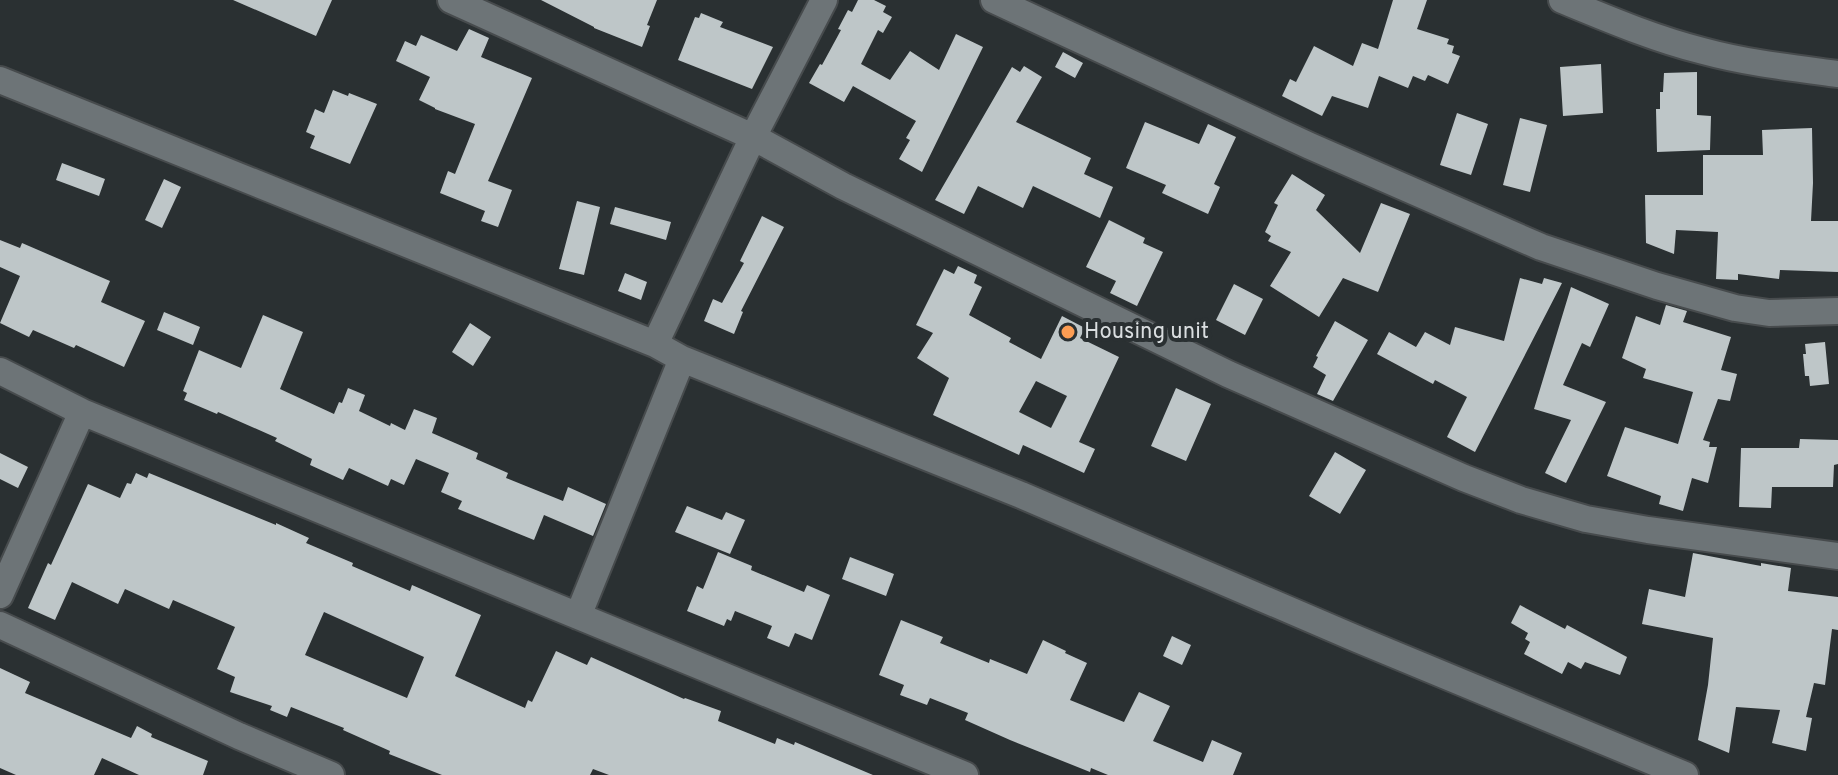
<svg xmlns="http://www.w3.org/2000/svg" width="1838" height="775" font-family="Overpass,sans-serif">
<rect width="100%" height="100%" fill="#2a3032"/>
<!-- building -->
<path fill="#bec6c8" fill-rule="evenodd" d="M233 0H332L316 36Z
M541 0H657L647 25 650 26 642 47 594 28V27Z
M858 0H874L886 6 883 12 892 17 883 33 878 30 861 64 890 80 910 51 939 70 956 34 983 47 922 172 899 159 910 140 906 138 916 121 853 86 844 102 809 83 820 64 822 65 841 30 838 29 848 10 852 12Z
M1393 0H1427L1417 29 1449 39 1447 44 1454 46 1452 53 1460 56 1448 84 1428 75 1425 81 1413 76 1408 88 1379 76 1368 108 1332 96 1322 116 1282 96 1290 79 1296 82 1314 46 1353 66 1362 43 1378 49Z
M701 13 723 22 720 27 773 47 752 89 678 60 695 17 699 18Z
M469 29 489 38 481 57 532 78 488 181 512 190 498 227 481 221 485 211 440 193 448 171 455 174 475 124 435 109V108L419 100 430 77 396 61 405 41 416 46 421 35 457 51Z
M1063 52 1083 63 1075 78 1055 67Z
M1601 64 1603 113 1563 116 1560 67Z
M1024 66 1042 77 1016 122 1091 158 1084 174 1113 187 1100 218 1033 186 1023 208 978 186 964 214 935 200 1012 67 1020 72Z
M1697 72V115L1711 116 1710 150 1657 152 1656 109H1660V92H1663L1664 73Z
M333 90 348 96 349 93 377 104 350 164 310 148 315 136 306 132 315 109 324 113Z
M1457 113 1488 124 1471 175 1440 165Z
M1520 118 1547 125 1530 192 1503 185Z
M1145 122 1199 144 1208 124 1236 137 1214 184 1220 187 1208 214 1162 193 1166 185 1126 168Z
M1812 128 1813 183 1811 221H1838V272L1780 270 1779 279 1738 274V280L1716 279 1718 232 1676 230 1674 254 1646 243 1645 195H1703V155H1763L1762 130Z
M62 163 105 179 99 196 56 180Z
M1292 174 1325 195 1316 210 1360 253 1381 203 1410 214 1378 292 1343 278 1319 317 1270 286 1291 252 1268 241 1271 236 1265 232 1278 205 1274 203Z
M164 179 181 187 162 228 145 220Z
M577 201 600 207 584 275 559 269Z
M615 207 671 222 666 240 610 224Z
M762 216 784 227 741 311 743 312 734 334 704 321 713 299 722 303 744 263 740 261Z
M1109 220 1145 238 1143 243 1163 252 1137 306 1110 293 1116 281 1086 267Z
M0 240 20 248 22 243 110 281 101 302 145 321 124 367 76 345 74 348 33 330 29 337 0 323 20 276 0 267Z
M958 266 977 275 974 283 982 287 969 315 1011 338 1009 342 1041 359 1062 316 1085 328 1080 338 1119 357 1079 442 1095 449 1084 473 1023 445 1019 455 933 415 949 378 917 358 933 333 916 325 944 269 954 274ZM1036 381 1067 396 1051 428 1019 412Z
M625 273 647 282 641 300 618 291Z
M1520 278 1542 284 1544 278 1562 283 1475 452 1447 437 1467 397 1435 380 1433 384 1377 354 1389 332 1416 347 1425 332 1450 345 1455 327 1504 341Z
M1234 284 1263 299 1245 335 1216 320Z
M1571 287 1609 304 1590 347 1582 343 1563 385 1606 402 1566 483 1545 473 1571 420 1534 409Z
M1666 305 1687 311 1683 322 1731 337 1721 370 1737 374 1730 401 1718 399 1703 440 1710 442 1709 447H1717L1708 483 1692 478 1683 511 1659 504 1661 496 1607 476 1625 427 1678 444 1693 392 1643 378 1646 369 1622 358 1636 316 1660 325Z
M164 312 200 327 193 345 157 330Z
M263 315 303 332 280 389 334 414 339 402 342 403 348 388 365 395 359 411 390 426 391 423 405 430 414 409 437 418 432 433 478 453 476 459 508 473 506 478 563 501 568 487 606 504 593 536 544 515 534 540 458 509 462 501 441 492 449 473 416 459 404 485 391 479 388 486 349 468 343 480 310 465 312 459 275 441 277 438 218 412 217 414 184 400 187 393 183 391 199 350 241 368Z
M1335 321 1368 340 1333 401 1317 394 1326 375 1313 367 1318 357 1316 356Z
M470 323 491 337 473 366 452 352Z
M1825 342 1829 384 1810 386 1809 376H1805L1803 354H1806L1805 344Z
M1176 388 1211 404 1186 461 1151 446Z
M1800 439 1838 440V464L1834 465 1833 487H1772L1771 508 1739 507 1741 448H1799Z
M1335 452 1366 470 1340 514 1309 496Z
M0 453 28 467 18 488 0 479Z
M136 473 147 478 149 473 276 525V523L309 538 306 543 353 563 352 566 410 591 412 585 481 615 455 676 525 708 528 700 532 702 556 651 587 665 591 657 684 699 685 698 721 711 718 721 775 744 777 738 794 745 795 742 873 775H609L593 769 590 775H442L389 754 390 751 343 730 344 728 291 707 287 717 270 710 272 706 230 692 235 677 217 669 235 627 173 600 169 609 125 589 118 604 72 582 55 620 28 608 48 563 51 565 88 484 120 498 127 483 131 484ZM324 612 424 657 407 698 305 655Z
M687 506 722 520 726 512 745 520 730 554 675 532Z
M718 552 752 566 751 570 804 592 807 585 830 595 812 640 795 633 789 647 767 638 772 626 735 611 731 621 727 619 724 626 687 611 697 586 703 589Z
M1693 553 1761 566V563L1791 568 1788 591 1838 597V630L1832 629 1825 685 1814 683 1806 717 1812 718 1806 751 1772 743 1780 710 1736 707 1729 753 1698 740 1708 685 1713 638 1642 624 1649 589 1685 597Z
M850 557 894 574 886 596 842 579Z
M1520 605 1565 629 1567 625 1627 657 1620 675 1585 662 1581 669 1568 662 1562 674 1524 654 1530 642 1525 639 1528 633 1511 623Z
M901 620 943 637 940 643 989 663 990 659 1027 674 1043 640 1066 651 1065 653 1087 663 1070 700 1124 722 1139 692 1170 706 1153 741 1203 762 1212 740 1242 753 1233 775H1108L1091 768 1090 772 1010 740 965 720 968 713 930 698 927 705 900 695 904 685 879 675Z
M1172 636 1191 645 1182 665 1163 656Z
M0 668 30 682 25 693 131 738 137 726 152 734 151 737 208 761 203 775H139L102 758 94 775H16L0 768Z"/>
<g fill="none" stroke-linecap="round" stroke-linejoin="round">
<!-- minor casing -->
<g stroke="#474b4d" stroke-width="30">
<path id="minor" d="M451 0 753 137 843 186 1228 374 1464 478 1521 500 1586 519 1648 530 1838 556
M994 0 1310 146 1541 247 1657 286 1735 308 1769 313 1838 311
M1562 0C1608 19 1655 39 1703 51 1747 63 1793 68 1838 74
M0 80 655 344 682 359 1021 495 1357 639 1685 775
M655 344 753 137 824 0
M0 371 82 412 965 775
M0 595 82 412
M578 616 682 359
M0 625 239 736 331 775"/>
</g>
<!-- minor -->
<use href="#minor" stroke="#6d7477" stroke-width="26"/>
</g>
<!-- markers -->
<circle fill="#fc9d53" stroke="#2a3032" stroke-width="3" cx="1068" cy="332" r="8"/>
<g text-anchor="middle" dominant-baseline="central" stroke-width="8" stroke-linejoin="round" paint-order="stroke">
<!-- poi labels -->
<g font-size="22" fill="#dadee0" stroke="#2a3032" text-anchor="start">
<text x="1084" y="332">Housing unit</text>
</g>
</g>
</svg>
